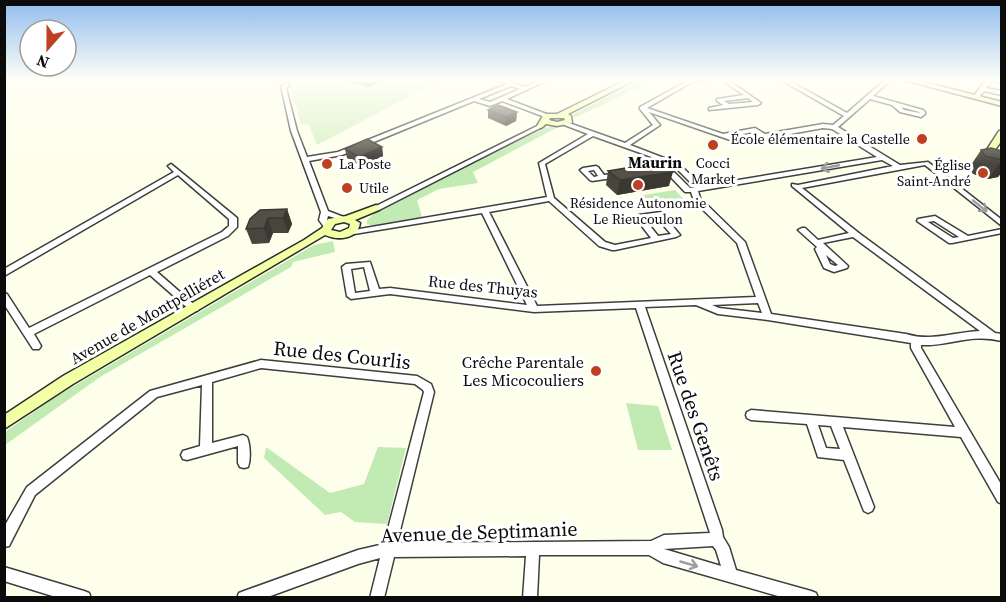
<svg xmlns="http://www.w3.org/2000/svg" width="1006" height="602" font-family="'Source Serif 4',serif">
<rect width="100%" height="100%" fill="#feffea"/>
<!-- green -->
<path fill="#c2eab3" d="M640 80H655L574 118 573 114Z
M560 126 473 172 478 183 439 189 417 200 422 217 374 226 367 224V220L377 211 543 128Z
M675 190 688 204 651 210 638 196Z
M333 241 335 252 293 262 291 267 100 377 5 445V432L52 399 314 245Z
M626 403 658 406 672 450H638Z
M266 447 330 493 364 484 378 447 406 448 387 524 355 522 341 512 325 515 264 458Z"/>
<!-- pitch -->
<path fill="#d7f1c5" d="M304 80H441L317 145 309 125 301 124 291 87Z"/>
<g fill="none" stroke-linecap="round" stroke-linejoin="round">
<!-- street casing -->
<g stroke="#3e3e3e" stroke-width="3">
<path id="street" d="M498 80H506L525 87 541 80H548L507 99 549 115V117H545L502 101 490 106 474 101 342 155 309 161 328 211 349 219 345 221 328 216 327 220 331 225 330 227H324L319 220 321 212 291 131 281 86 287 83 290 85 286 88 297 131 307 157 338 152 507 84ZM511 86 520 89 490 102 479 99Z
M689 80H709L692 82 647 108 723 134 755 128 765 134 823 124 833 125 844 116 781 80H788L847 113 885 80H891L873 96 923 110 925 112V114L921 117 900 112 892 105 870 99 838 127 900 165 928 162 1002 220V226L925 165 802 188 860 234 995 333 1002 334V341C971 333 950 346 921 345V348L1002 486V504L998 502 961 437 843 427 874 507 872 511 868 513 864 511 844 460 818 457 807 424 751 420 747 418 746 415 747 412 751 410 955 427 911 348V343L768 320 718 314 696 305 645 307 722 530 723 537 729 547 736 570 811 591 816 593 818 598H785L663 563 649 555H539L537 598H523L526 556 394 557 384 598H370L380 558 358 564 265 598H237L239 593 244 591 358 550 384 544 424 392 423 390 415 384 261 368 212 382V443L243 435 247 437C250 444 251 459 248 467L244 468 240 467 238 463V446L187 460 183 459 181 455 183 451 200 446 202 385 157 397 35 495 9 546 4 547V527L27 487 150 391 261 360 417 376 431 384 434 392 397 543 651 541 664 535 710 533 636 308 534 312 390 294 351 299 347 296 342 267 346 264 370 262 379 289 390 288 527 305 482 213 348 235 344 233 348 231 547 197 539 163 588 134 562 124V122H566L625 143 653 125 640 109V107ZM901 107 919 112 920 113 904 110ZM649 112 739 143 823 128 832 129 877 157 702 186 681 166 673 164 664 158 630 145 660 125ZM754 132 759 136 739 139 730 136ZM593 136 660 160 666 165 654 170 657 172 664 170 685 192H691L694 201 737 243 756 297 537 306 489 212 549 201 599 246 612 250H615L676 237 680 235 661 212 639 215 635 217 651 238 615 245 605 242 554 198 545 164ZM882 160 893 166 798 185 792 184V186L849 233 818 240 805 228H802L798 230 817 247 815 249 824 268 834 272 847 268 848 266 823 243 853 237 980 331C954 332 932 342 906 334L771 314 745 242 700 198 698 191ZM670 168 677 169 695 187 690 188ZM656 217 671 234 658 236 644 218ZM826 255 838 265 835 266 830 264ZM364 267 370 291 355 293 351 269ZM758 303 762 313 719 308 712 305ZM818 425 831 426 840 449 826 448ZM713 546 716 550 721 566 664 549Z
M721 80H728L761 103 758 105 709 110V108L723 105 717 101V99L744 95ZM748 98 753 102 729 104 724 101Z
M986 80H992L986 88 1002 91V95L984 91 978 98H974L973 97Z
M992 80H1002V83L993 81Z
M539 125 544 126 379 210H376L372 208Z
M171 164 237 218V227L228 236 157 272 197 307 199 309 197 311H191L150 275 34 334 41 346 39 349H33L4 304V293L7 294 29 328 222 232 229 226V219L178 175 4 276V269L174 172 168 166Z
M596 166 598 167 604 175 619 173 622 175 619 177 592 181 590 180 580 170 583 168ZM594 170 598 176 594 177 588 171Z
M935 216 968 236 1002 229V233L952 243H949L917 221 918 219ZM934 221 959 237 953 238 928 222Z
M4 567 84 591 89 593 91 598H59L4 581Z"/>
</g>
<!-- secondary casing -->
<g stroke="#2d2d2d" stroke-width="3">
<path id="secondary" d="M626 80H635L568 114 571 116 572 123 557 126 546 124 541 128 537 126 544 114H557ZM550 118H564L565 120 557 122 549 120Z
M904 80H916L1002 102V106Z
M999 131H1002V140L995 150 1002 155V163L986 151Z
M376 205 379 206V210L355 220 360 223C358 239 338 241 325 235L73 384 4 429V415L63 376 304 240 322 228 328 219 346 216ZM344 222 350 224 349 228 340 232 331 230 335 224Z"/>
</g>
<!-- street -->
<use href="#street" fill="#fff" fill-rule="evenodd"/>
<!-- secondary -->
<use href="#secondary" fill="#f2ffa5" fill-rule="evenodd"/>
</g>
<!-- wall -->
<path fill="#48453e" d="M344 80H384L368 87Z
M488 110 517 112 516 121 506 126 488 118Z
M382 147 383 156 361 166 347 158 345 149Z
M981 150 1002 151V172L998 177 988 179 973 174 969 168Z
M608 171 669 186 617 195 606 185Z
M287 209 292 224 288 233H273L269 243 252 244 246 229Z"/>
<!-- shaded-wall -->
<path fill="#3b3832" d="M367 80H384L368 87Z
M517 112 516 121 506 126V117Z
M382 147 383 156 361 166 359 157Z
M1002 160V172L998 177 988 179Z
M673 172 669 186 617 195 620 180Z
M287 209 292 224 288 233 283 218Z
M268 218 273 233 269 243 264 228Z"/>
<!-- building -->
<path fill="#545048" stroke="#3b3832" stroke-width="1.5" d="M498 105 517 112 506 117 488 110Z
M367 139 382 147 359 157 345 149Z
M991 148 1002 151V160L985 156 981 150Z
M662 162 673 172 620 180 608 171Z
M287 209 283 218H268L264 228 246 229 250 219 260 210Z"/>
<!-- one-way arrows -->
<defs><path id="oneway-shaft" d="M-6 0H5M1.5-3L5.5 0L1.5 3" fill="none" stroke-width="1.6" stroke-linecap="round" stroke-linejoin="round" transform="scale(1.5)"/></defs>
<g stroke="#9d9d9d">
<use href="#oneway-shaft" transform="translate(830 167) rotate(169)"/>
<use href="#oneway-shaft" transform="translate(980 206) rotate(39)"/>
<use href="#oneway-shaft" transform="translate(689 564) rotate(16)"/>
</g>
<!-- sky -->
<linearGradient id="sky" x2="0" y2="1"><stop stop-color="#90bcee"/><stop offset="0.49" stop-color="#fffff6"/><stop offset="1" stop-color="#fffff6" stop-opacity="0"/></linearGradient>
<rect width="1006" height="164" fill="url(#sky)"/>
<!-- markers -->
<g fill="#bf4020" stroke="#fff" stroke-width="2">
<circle cx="922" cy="139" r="6"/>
<circle cx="713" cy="145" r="6"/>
<circle cx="327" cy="164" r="6"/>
<circle cx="983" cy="173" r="6"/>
<circle cx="638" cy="185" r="6"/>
<circle cx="347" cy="188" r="6"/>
<circle cx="596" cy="371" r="6"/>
</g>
<g text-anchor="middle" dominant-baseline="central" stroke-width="6" stroke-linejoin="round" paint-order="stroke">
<!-- far-poi labels -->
<g font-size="14" fill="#0b0b0b" stroke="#fff" text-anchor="end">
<text x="910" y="139">École élémentaire la Castelle</text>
<text x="713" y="163" text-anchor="middle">Cocci<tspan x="713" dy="16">Market</tspan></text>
<text x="339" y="164" text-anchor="start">La Poste</text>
<text x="971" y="165">Église<tspan x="971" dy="16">Saint-André</tspan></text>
<text x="359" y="188" text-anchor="start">Utile</text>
<text x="638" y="203" text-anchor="middle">Résidence Autonomie<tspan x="638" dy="16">Le Rieucoulon</tspan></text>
</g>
<!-- far-quarter labels -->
<g font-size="16" font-weight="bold" fill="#0b0b0b" stroke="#fff">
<text x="655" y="162">Maurin</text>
</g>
<!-- street labels -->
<g font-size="16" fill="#0b0b0b" stroke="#fff">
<text transform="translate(483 286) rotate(6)">Rue des Thuyas</text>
<text transform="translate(147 316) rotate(-30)">Avenue de Montpelliéret</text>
</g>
<!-- poi labels -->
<g font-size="16" fill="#0b0b0b" stroke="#fff" text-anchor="end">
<text x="584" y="362">Crêche Parentale<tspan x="584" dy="18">Les Micocouliers</tspan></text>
</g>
<!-- near-street labels -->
<g font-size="20" fill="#0b0b0b" stroke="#fff">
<text transform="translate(342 355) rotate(6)">Rue des Courlis</text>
<text transform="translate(696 416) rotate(71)">Rue des Genêts</text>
<text transform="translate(479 532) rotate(-2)">Avenue de Septimanie</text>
</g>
</g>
<!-- border -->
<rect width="1006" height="602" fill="none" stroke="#0b0b0b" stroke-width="12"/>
<!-- north arrow -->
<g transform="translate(48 48) rotate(201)"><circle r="28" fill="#ffffff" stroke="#9d9d9d" stroke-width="1.5"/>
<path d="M0-4.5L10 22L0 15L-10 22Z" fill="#bf4020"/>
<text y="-9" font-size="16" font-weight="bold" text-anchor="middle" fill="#0b0b0b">N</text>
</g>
</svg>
